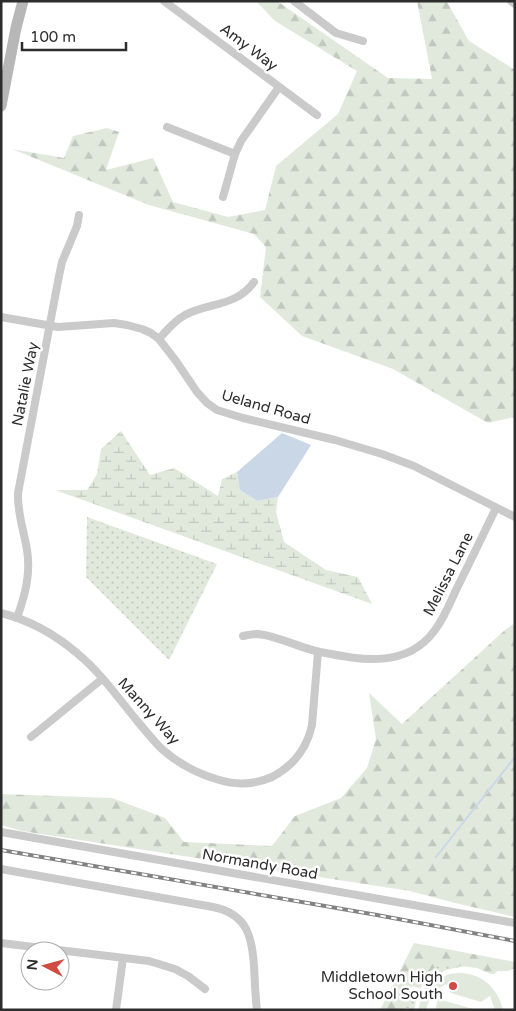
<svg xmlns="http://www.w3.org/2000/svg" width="516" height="1011" viewBox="0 0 516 1011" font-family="'Varela Round',sans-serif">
	<defs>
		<pattern id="grass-dots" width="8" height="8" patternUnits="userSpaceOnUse" patternTransform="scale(1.25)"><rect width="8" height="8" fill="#e1e9dc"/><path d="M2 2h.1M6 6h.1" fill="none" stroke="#c1c8bd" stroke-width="1.8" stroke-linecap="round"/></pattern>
		<pattern id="forest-firs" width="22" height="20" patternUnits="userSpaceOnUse" patternTransform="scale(1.25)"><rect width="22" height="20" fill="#e1e9dc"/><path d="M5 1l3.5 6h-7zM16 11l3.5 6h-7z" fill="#c1c8bd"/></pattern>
		<pattern id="wetland-marsh" width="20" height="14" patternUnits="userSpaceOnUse" patternTransform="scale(1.25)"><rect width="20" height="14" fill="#e1e9dc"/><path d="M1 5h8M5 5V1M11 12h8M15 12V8" fill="none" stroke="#c1c8bd"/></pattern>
	</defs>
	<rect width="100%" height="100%" fill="#fff"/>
	<!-- grass -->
	<g fill="url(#grass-dots)">
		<path d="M87,517L217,564L169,660L86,577Z"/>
		<path d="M443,962L464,966L446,970L436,975L427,973L425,974L421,988L412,986L409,995L417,998L414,1010L406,1008V1010H402L409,983Z"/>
	</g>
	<!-- forest -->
	<g fill="url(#forest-firs)">
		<path d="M256,1H277L388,78L432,79L417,1H447V2L469,41L515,70V417L488,423L393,369L302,336L260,297L266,247L254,234L149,205L12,149L64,158L73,136L107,128L119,132L106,170L153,158L173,202L228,217L265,210L276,166L338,114L357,71L275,21Z"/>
		<path d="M515,623V917L451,902L410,891L22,831L1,825V794L112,798L165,818L184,842L272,846L295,816L341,798L367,768L376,739L369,693L402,724L505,630Z"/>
		<path d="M414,943L515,962V968L508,971H498L494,974H491L477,968L443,964L439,965L412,983L404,1010H380Z"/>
	</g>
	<!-- wetland -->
	<path fill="url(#wetland-marsh)" d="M121,431L150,475L174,468L218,496L222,479L237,472L240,490L257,501L278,497L276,512L284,542L326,570L358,577L372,604L55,490H87L97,474L101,449Z"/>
	<!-- pitch -->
	<g fill="#e1e9dc">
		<path d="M459,973C482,973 498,988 503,1010H495L490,996L481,1002L451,993L446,984C435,990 429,998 426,1010H418L428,976L438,979L449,974Z"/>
		<path d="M438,999L477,1010H435Z"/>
	</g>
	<!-- water -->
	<path fill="#cad7e7" d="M282,433L311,445L278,497L257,501L240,490L237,472Z"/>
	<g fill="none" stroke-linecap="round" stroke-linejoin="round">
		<!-- stream -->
		<path stroke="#cad7e7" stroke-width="2" d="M436,857L515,757"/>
		<!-- minor -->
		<g stroke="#cacaca" stroke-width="8">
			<path d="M164,1L317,115"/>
			<path d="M294,1L336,33L363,41"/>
			<path d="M511,1L515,4"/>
			<path d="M167,127L235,154"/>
			<path d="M223,197L235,154L241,141L279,87"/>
			<path d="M1,317L58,327L114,323L127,325L142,329L151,333L159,339L176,361L197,392L207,403L217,410L243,418L335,440L382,454L414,466L515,517"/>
			<path d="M159,339C167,330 174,321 185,315C209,302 236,307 254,282"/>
			<path d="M1,613C29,620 56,635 78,654C101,673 119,699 138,722C146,731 154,742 163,750C179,764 196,773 216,779C234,785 254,785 272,777C293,766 307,748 312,725L318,652"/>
			<path d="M17,618C25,595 31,574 27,550C24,531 17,512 18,493L59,276L62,262L77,226L79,215"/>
			<path d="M243,636C248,635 253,634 258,634C278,636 300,648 320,652C361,660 407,669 435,630C444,618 450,603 456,590C470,562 483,535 496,508"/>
			<path d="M31,737L102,679"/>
			<path d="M1,832L515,923"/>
			<path d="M1,869L213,907C247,914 252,936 254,966C255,981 255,995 257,1010"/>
			<path d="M1,943L149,961L175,969L188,976L205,989"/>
			<path d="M116,1010L123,958"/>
		</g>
		<!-- secondary -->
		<path stroke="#b7b7b7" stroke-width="11" d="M1,106L16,28L23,1"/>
		<!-- rail casing -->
		<g stroke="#828282" stroke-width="4">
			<path id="rail" d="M1,850L377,915L515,941"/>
		</g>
		<!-- rail -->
		<use href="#rail" stroke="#fff" stroke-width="2" stroke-dasharray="5.5" stroke-linecap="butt"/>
	</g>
	<!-- markers -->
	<circle fill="#d04c43" stroke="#fff" stroke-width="2" cx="453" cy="986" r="5"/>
	<g text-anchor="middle" stroke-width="5" stroke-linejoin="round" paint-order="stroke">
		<!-- street labels -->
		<g font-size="15" fill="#2d2d2d" stroke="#fff">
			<text transform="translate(249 47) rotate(37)" y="5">Amy Way</text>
			<text transform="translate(25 384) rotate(-79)" y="5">Natalie Way</text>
			<text transform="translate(266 407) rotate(16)" y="5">Ueland Road</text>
			<text transform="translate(448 574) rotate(-63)" y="5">Melissa Lane</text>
			<text transform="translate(149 711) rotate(48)" y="5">Manny Way</text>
			<text transform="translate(260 864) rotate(10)" y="5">Normandy Road</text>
		</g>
		<!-- poi labels -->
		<g font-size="15" fill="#2d2d2d" stroke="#fff" text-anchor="end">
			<text x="443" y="982">Middletown High<tspan x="443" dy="17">School South</tspan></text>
		</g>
	</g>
	<!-- border -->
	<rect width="516" height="1011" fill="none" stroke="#2d2d2d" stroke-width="5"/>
	<!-- north arrow -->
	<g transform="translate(45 966) rotate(276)"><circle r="24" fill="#ffffff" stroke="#ababab"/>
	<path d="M0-4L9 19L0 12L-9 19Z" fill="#d04c43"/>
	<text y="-8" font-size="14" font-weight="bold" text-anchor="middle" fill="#2d2d2d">N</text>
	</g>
	<!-- scale -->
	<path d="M22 42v8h104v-8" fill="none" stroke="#2d2d2d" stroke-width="2.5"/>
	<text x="30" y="42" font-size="15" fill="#2d2d2d" stroke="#ffffff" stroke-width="4" paint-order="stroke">100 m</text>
</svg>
